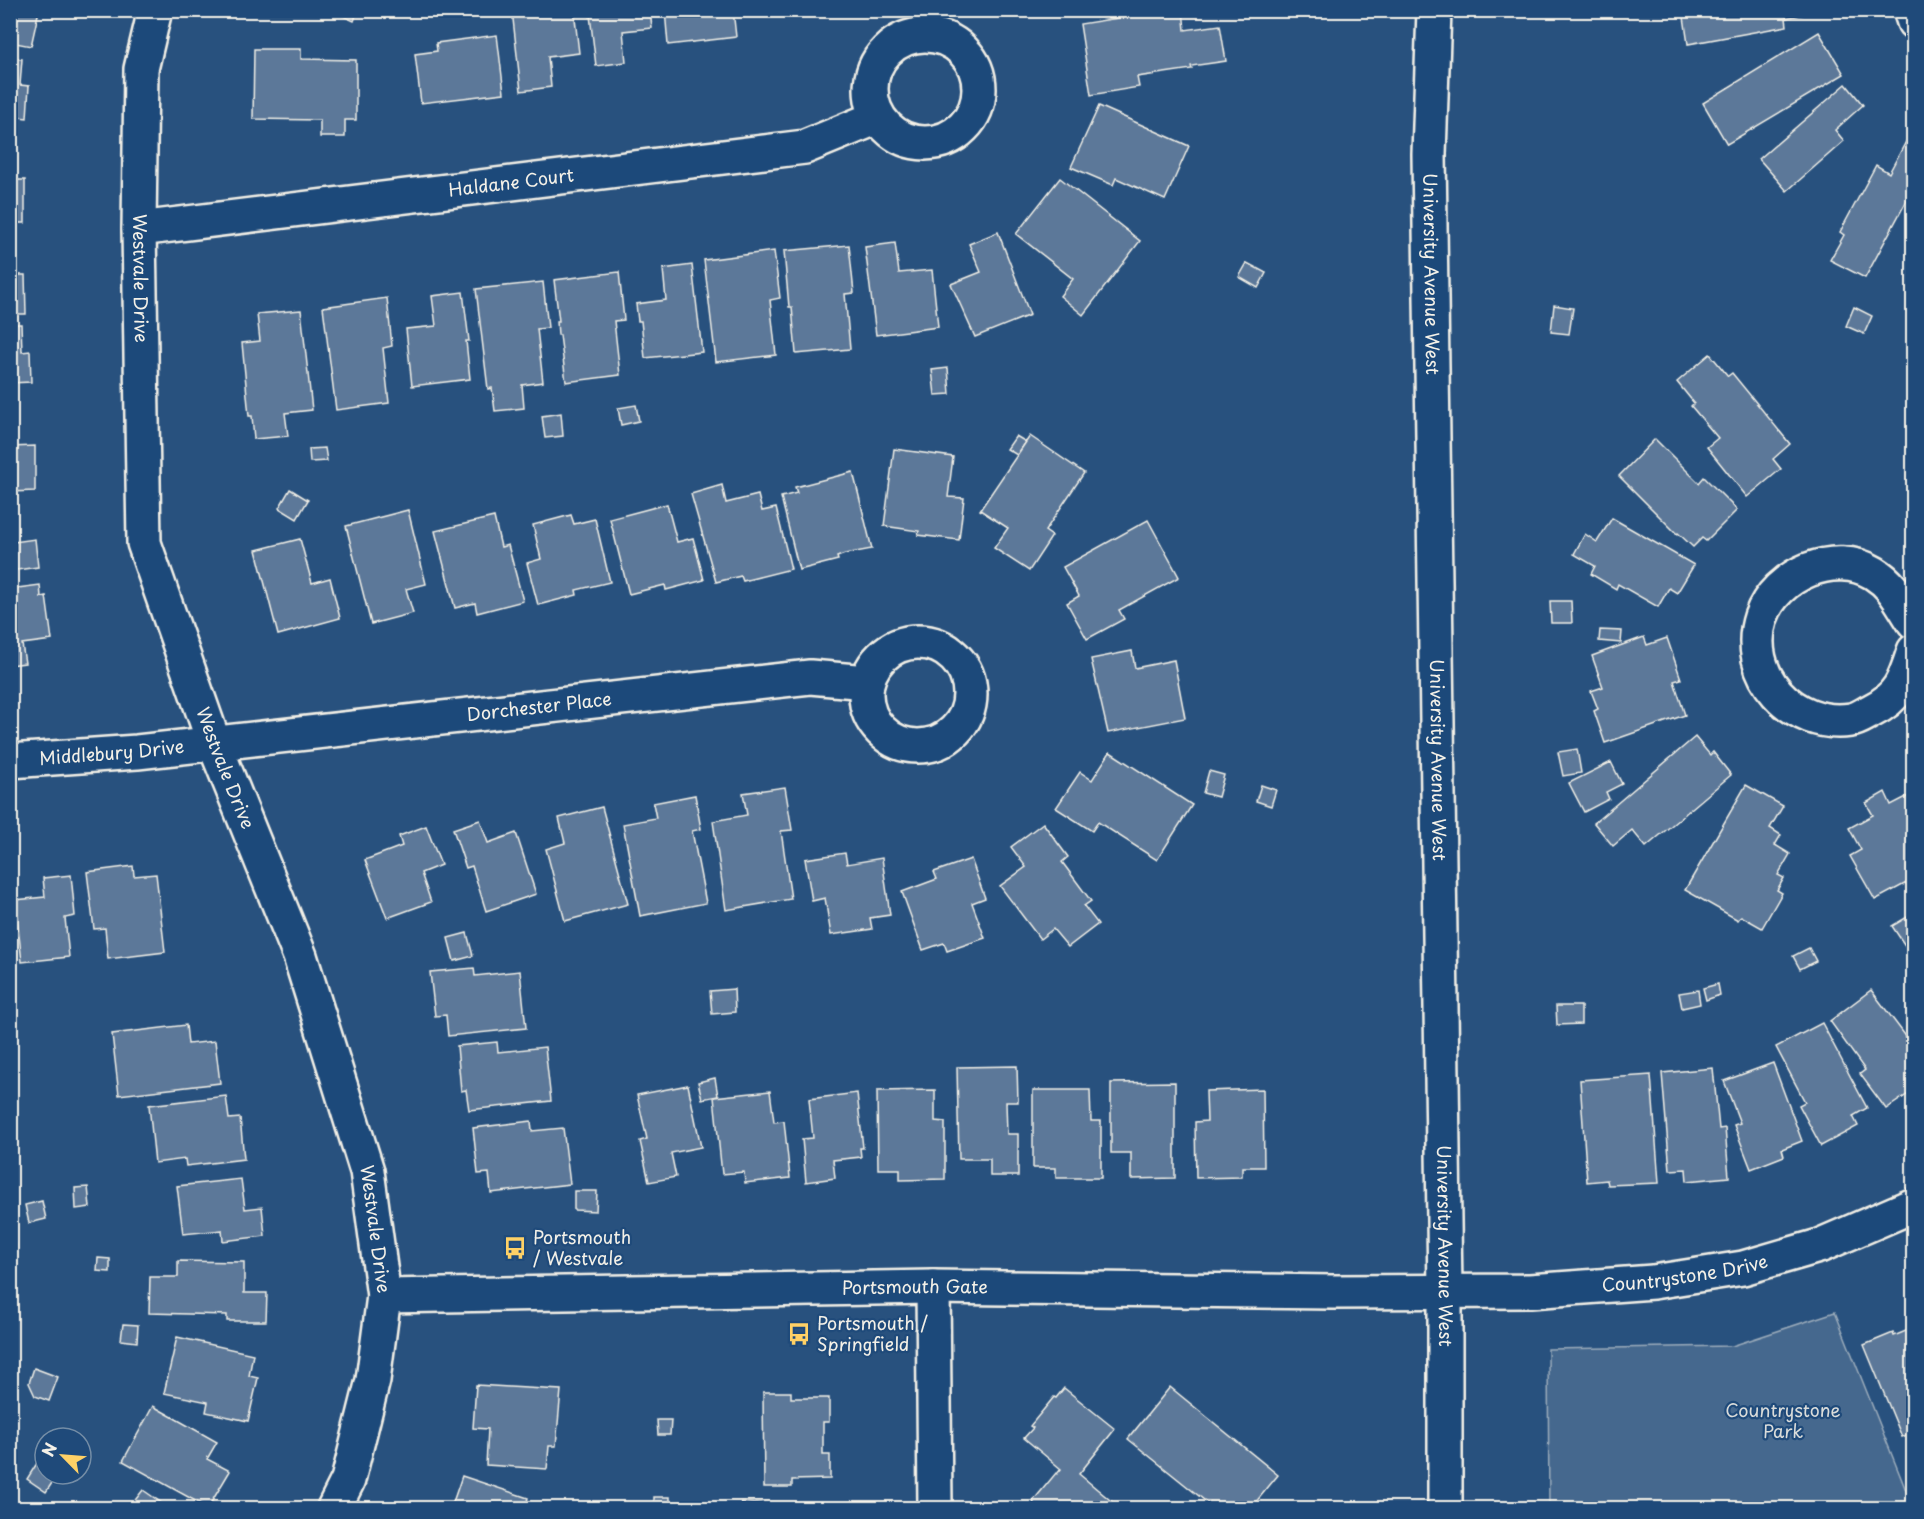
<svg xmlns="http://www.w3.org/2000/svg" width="1924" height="1519" viewBox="0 0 1924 1519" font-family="'Playpen Sans',sans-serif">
	<rect width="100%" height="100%" fill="#28517e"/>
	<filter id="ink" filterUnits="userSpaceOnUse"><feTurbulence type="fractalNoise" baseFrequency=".0167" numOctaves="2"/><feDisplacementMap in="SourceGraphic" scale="12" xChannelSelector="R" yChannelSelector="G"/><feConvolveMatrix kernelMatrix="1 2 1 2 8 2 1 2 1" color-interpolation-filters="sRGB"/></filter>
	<g filter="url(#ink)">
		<!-- green -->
		<path fill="#45688e" stroke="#9cacbb" stroke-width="1.5" d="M1835,1312L1913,1508H1549L1548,1349L1732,1346Z"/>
		<!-- building -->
		<g fill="#5b7899" stroke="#f4f1e8" stroke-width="1.5">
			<path d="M10,10H39L31,46L10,42Z"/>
			<path d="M330,10H358L354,21Z"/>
			<path d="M512,10H574L579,53L548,57L551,87L521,91Z"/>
			<path d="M592,10H650L652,28L623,31L626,62L596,66L590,15H592Z"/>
			<path d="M665,10H733L736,37L668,45Z"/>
			<path d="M1169,10H1183L1185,30L1220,25L1226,61L1191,66L1192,69L1137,77L1139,87L1091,95L1080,24Z"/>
			<path d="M1683,10H1814L1815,12L1786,18L1787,26L1688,44Z"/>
			<path d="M1819,32L1844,74L1727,144L1703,103Z"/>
			<path d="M497,35L504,93L421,103L415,54L437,51L436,43Z"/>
			<path d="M254,49H301V59L356,60V120H345V137H320V120L253,119Z"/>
			<path d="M10,58L22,59L20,85L29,86L27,118L10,116Z"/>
			<path d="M1846,84L1863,105L1835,130L1844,141L1787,191L1759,159Z"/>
			<path d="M1099,106L1189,146L1165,200L1116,178L1113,185L1071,167Z"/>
			<path d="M1908,138L1914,141V187L1865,278L1830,260L1844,235L1840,232L1876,165L1889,173Z"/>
			<path d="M1060,178L1140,241L1083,315L1060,296L1073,279L1016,234Z"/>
			<rect x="10" y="180" width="15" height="43"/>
			<path d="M998,232L1030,315L975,337L951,284L981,272L969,244Z"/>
			<path d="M895,243L899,273L932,270L938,327L876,335L865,247Z"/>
			<path d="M849,245L854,293L845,294L850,349L796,354L792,307H789L784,251Z"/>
			<path d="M774,251L780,298L770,300L776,355L716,362L704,260Z"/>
			<path d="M1247,263L1266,273L1258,288L1239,277Z"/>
			<path d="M692,265L702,352L645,358L641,321H638L636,304L666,300L663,269Z"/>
			<path d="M619,272L624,320L614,321L620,375L566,382L560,335H558L557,321H559L554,280Z"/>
			<path d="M10,275H25L26,314H10Z"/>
			<path d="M543,282L548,328L537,329L543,382L522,385L524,408L495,411L492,388L488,389L476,289Z"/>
			<path d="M463,292L469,341H466L470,379L412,386L406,329L436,326L432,296Z"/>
			<path d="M387,298L392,346L383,348L389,403L336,410L323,307Z"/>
			<path d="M1554,305L1573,308L1569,334L1551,332Z"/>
			<path d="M1854,307L1872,316L1864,334L1846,326Z"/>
			<path d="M301,310L312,410L285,413L288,436L254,439L252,416H249L242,343L260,341L257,314Z"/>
			<path d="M10,324H21L22,352L30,351L31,382L10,383Z"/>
			<path d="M1710,354L1728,376L1732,373L1790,444L1773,459L1781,469L1747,497L1707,447L1718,438L1691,406L1694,403L1677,382Z"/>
			<path d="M948,368L950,394L935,395L932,370Z"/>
			<path d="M636,405L639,421L621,425L618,408Z"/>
			<path d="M561,413L563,436L545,438L542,416Z"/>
			<path d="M1016,436L1026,442L1017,455L1007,449Z"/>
			<path d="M1030,436L1084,473L1045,531L1052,536L1029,571L994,548L1008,528L980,510Z"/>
			<path d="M1655,439L1699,483L1704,477L1737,510L1706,541L1702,538L1693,547L1678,533L1677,534L1619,476Z"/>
			<path d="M35,446V491L10,492V447Z"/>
			<path d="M325,448L327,461L310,462L309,449Z"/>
			<path d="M894,449L953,457L948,497L964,498L959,540L918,535L919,531L884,526Z"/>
			<path d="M853,472L872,549L845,554L837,557L838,560L799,570L781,497L797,493L795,487Z"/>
			<path d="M722,485L726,503L758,495L762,511L776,508L791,569L743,581L741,576L716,582L691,494Z"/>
			<path d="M290,489L308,500L297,519L279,508Z"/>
			<path d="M667,504L677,542L693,538L704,580L666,590L665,585L629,594L610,519Z"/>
			<path d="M408,510L426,584L406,589L413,613L371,624L346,526Z"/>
			<path d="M10,515L14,542L35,539L38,567L10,571Z"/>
			<path d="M571,515L574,524L595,519L610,582L576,590L577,595L538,605L527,563L541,559L533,525Z"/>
			<path d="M494,517L501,547L508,545L523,601L477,613L475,603L455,608L435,531Z"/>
			<path d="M1612,518L1694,565L1677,593L1669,588L1658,607L1618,584L1616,589L1591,574L1595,566L1574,554L1585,534L1597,542Z"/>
			<path d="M1148,520L1179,577L1119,610L1124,619L1087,639L1067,603L1079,596L1063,567Z"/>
			<path d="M300,539L312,583L330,578L340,618L278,635L256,550Z"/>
			<path d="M40,585L41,597L46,596L52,640L22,644L25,663L10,665V589Z"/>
			<path d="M1550,601H1571L1572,623H1551Z"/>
			<path d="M1600,630L1622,631L1621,643L1599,641Z"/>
			<path d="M1644,637L1647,645L1667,638L1681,679L1674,681L1685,715L1605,743L1594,711L1598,709L1591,691L1603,687L1592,656Z"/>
			<path d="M1132,651L1135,668L1174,660L1185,718L1108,733L1091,659Z"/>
			<path d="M1695,737L1710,755L1713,752L1731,775L1646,847L1632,830L1613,846L1594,823Z"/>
			<path d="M1577,749L1581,773L1563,776L1558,752Z"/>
			<path d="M1110,752L1192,805L1157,860L1098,822L1092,831L1056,808L1080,772L1092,780Z"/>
			<path d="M1611,762L1622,784L1606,792L1609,799L1584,812L1569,783Z"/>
			<path d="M1209,771L1224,775L1218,797L1203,793Z"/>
			<path d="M1261,785L1276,790L1271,806L1256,801Z"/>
			<path d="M1746,785L1783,806L1770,828L1781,835L1775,845L1790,854L1778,875L1784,878L1777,890L1782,893L1762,928L1741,916L1738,920L1685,890Z"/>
			<path d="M785,787L792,830L781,831L791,899L726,910L713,821L747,815L743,793Z"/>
			<path d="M1885,792L1891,805L1914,793V879L1875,900L1850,856L1861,850L1849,828L1873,815L1866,803Z"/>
			<path d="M695,795L701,829L692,831L706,903L640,916L623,824L656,818L653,803Z"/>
			<path d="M602,807L628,904L565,921L546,849L565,843L559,818Z"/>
			<path d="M480,820L488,843L516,833L536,894L486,911L472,866L466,868L453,829Z"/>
			<path d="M1043,823L1068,857L1062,862L1091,901L1084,906L1098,924L1068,947L1053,929L1040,939L1000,886L1026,867L1011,847Z"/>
			<path d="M426,826L441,865L421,873L431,902L387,918L365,860L402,846L399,836Z"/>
			<path d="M845,853L847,864L882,858L890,915L870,918L872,929L831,935L825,898L812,901L805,859Z"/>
			<path d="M971,859L985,898L972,903L985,938L947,951L944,943L923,950L902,892L937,879L934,872Z"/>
			<path d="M133,866L134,876L156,874L165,952L108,959L105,928L94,929L87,872Z"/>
			<path d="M71,875L75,916L65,918L69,957L22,962L15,900L45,897L43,878Z"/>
			<path d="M1914,913V959L1892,926Z"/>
			<path d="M467,933L473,956L454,961L448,938Z"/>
			<path d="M1809,948L1816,961L1800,969L1793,956Z"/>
			<path d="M474,968L475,976L520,971L526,1028L448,1036L446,1015L435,1016L430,972Z"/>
			<path d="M1718,984L1720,995L1706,1000L1703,988Z"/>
			<path d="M734,989L735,1012L712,1014L710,991Z"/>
			<path d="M1698,990L1700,1004L1682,1008L1679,993Z"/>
			<path d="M1871,990L1914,1047V1067L1909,1070L1914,1077V1090L1886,1109L1860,1074L1865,1070L1830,1021Z"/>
			<path d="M1556,1006H1581V1024L1557,1025Z"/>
			<path d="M1822,1023L1867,1108L1853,1116L1858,1126L1821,1146L1799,1105L1805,1102L1776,1047Z"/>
			<path d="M186,1025L188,1044L215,1041L220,1083L119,1095L112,1034Z"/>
			<path d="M497,1042L498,1052L545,1047L551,1101L469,1110L466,1090L461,1091L457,1046Z"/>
			<path d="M1773,1063L1802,1141L1782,1149L1784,1156L1751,1169L1734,1125L1740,1123L1724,1081Z"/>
			<path d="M1017,1066L1018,1102H1006L1007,1134H1018V1176H990V1159H959L957,1067Z"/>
			<path d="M1713,1068L1719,1129L1725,1128L1729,1177L1687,1181L1686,1169L1670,1170L1662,1073Z"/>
			<path d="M1651,1075L1659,1183L1608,1185L1607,1180L1587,1182L1580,1080Z"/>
			<path d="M715,1078L718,1096L702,1099L698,1082Z"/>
			<path d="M1175,1082V1178L1131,1179V1153H1111V1083Z"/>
			<path d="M688,1085L701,1147L671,1153L676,1177L649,1182L640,1141L647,1139L637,1095Z"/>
			<path d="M1263,1089L1264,1167H1242V1177L1196,1178L1195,1122L1207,1121L1206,1091Z"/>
			<path d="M935,1090V1121L945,1122V1179L900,1180V1169H878L877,1091Z"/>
			<path d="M1033,1090H1090L1091,1121H1101V1178H1056V1168H1033Z"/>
			<path d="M770,1091L774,1122L784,1121L790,1178L745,1183L744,1172L722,1174L714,1097Z"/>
			<path d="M857,1093L863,1148H860L861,1157L833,1160L835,1178L806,1182L802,1139L813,1138L809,1099Z"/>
			<path d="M226,1096L229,1119L240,1118L244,1159L186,1166L185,1159L155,1163L149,1105Z"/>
			<path d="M531,1121L532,1131L563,1128L570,1184L491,1193L489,1173L478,1174L473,1128Z"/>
			<path d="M241,1179L245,1209L262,1207L265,1236L223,1241L222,1230L183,1234L177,1186Z"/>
			<path d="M88,1187L90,1207L76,1209L75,1188Z"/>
			<path d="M574,1191H597L596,1211L574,1210Z"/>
			<path d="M42,1201L46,1219L29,1223L25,1205Z"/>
			<path d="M10,1244H16L15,1309H10Z"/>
			<path d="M98,1258L110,1259V1272L97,1271Z"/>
			<path d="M178,1261L244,1262V1293H267L266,1321H227V1315L149,1313L150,1277H178Z"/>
			<path d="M123,1324L138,1325L137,1342L121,1340Z"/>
			<path d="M1913,1328L1914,1432L1902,1437L1864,1345L1893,1333L1894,1336Z"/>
			<path d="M177,1337L253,1354L249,1376L258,1378L248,1421L206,1412L208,1402L164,1393Z"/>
			<path d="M34,1368L58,1377L49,1401L35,1396L29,1383Z"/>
			<path d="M476,1385L561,1390L556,1446H549L547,1469L486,1465L488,1429L473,1428Z"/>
			<path d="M1170,1387L1278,1475L1251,1508H1214L1128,1439Z"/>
			<path d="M1064,1388L1115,1429L1079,1474L1116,1505L1113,1508H1030L1034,1502L1033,1501L1056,1473L1057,1474L1061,1469L1024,1438L1033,1428L1030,1426L1054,1397L1056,1398Z"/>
			<path d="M763,1392H791V1398H829V1422H823V1455H830V1479L792,1480V1487H764Z"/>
			<path d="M153,1406L217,1442L207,1459L230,1471L208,1508L123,1461Z"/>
			<path d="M657,1420H671L670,1435H658Z"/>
			<path d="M39,1460L45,1464V1474H58L46,1492L27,1479Z"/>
			<path d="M462,1476L528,1498L525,1508H451Z"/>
			<path d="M143,1490L169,1508H129Z"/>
			<rect x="654" y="1497" width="16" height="11"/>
			<path d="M741,1502L797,1506L796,1508H741Z"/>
		</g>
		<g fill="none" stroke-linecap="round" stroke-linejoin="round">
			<!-- street casing -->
			<g stroke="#f4f1e8" stroke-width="38">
				<g id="street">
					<path d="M1910,10L1914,22"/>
					<circle cx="925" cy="89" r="54"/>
					<path id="s1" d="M139,229L805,147L878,117"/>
					<path d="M1914,622C1901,603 1895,586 1874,573C1835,549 1776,574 1761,617C1742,674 1793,729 1851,720C1858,719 1865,714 1871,711C1900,697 1905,679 1914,651"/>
					<circle cx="918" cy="694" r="52"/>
					<path id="s2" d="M10,761L137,752L810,677L867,682"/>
					<path d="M933,1287L935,1508"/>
					<path id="s3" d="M384,1296L933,1287L1333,1292L1530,1291L1653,1282L1743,1268L1819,1246L1914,1205"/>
				</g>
			</g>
			<!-- secondary casing -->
			<g stroke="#f4f1e8" stroke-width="38">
				<g id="secondary">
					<path id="s4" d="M155,10L141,69L139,229L144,543L214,743L300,956L367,1171L384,1296L373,1380L348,1480L334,1508"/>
					<path id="s5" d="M1434,10L1429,154L1445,1291V1508"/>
				</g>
			</g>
			<!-- street -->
			<use href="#street" stroke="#1f4a7a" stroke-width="33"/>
			<!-- secondary -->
			<use href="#secondary" stroke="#1f4a7a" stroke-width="33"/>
		</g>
	</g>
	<!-- icons -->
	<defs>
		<g id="bus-bare" transform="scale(1.8)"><path d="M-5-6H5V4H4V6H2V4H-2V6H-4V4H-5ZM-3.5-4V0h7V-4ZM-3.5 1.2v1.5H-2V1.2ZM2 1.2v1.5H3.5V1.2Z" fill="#ffd166" stroke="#1f4a7a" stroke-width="2.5" paint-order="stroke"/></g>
	</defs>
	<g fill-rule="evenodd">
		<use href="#bus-bare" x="515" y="1248"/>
		<use href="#bus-bare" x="799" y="1334"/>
	</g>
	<g text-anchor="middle" stroke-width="4.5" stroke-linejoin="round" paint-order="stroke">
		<!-- street labels -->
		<g font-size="18" fill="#f4f1e8" stroke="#1f4a7a">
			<text dy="6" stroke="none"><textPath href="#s1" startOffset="375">Haldane Court</textPath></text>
			<text dy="6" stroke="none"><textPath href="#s5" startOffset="264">University Avenue West</textPath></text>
			<text dy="6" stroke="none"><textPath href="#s4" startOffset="270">Westvale Drive</textPath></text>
			<text dy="6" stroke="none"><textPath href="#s2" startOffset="532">Dorchester Place</textPath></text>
			<text dy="6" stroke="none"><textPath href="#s2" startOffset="102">Middlebury Drive</textPath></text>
			<text dy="6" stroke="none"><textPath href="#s5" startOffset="750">University Avenue West</textPath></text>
			<text dy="6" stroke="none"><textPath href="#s4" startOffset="774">Westvale Drive</textPath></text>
			<text dy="6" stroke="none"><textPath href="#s4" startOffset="1260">Westvale Drive</textPath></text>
			<text dy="6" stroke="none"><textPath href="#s5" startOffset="1236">University Avenue West</textPath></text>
			<text dy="6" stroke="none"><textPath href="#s3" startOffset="1302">Countrystone Drive</textPath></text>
			<text dy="6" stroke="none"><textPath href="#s3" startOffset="531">Portsmouth Gate</textPath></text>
		</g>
		<!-- poi labels -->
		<g font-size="18" fill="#f4f1e8" stroke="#1f4a7a" text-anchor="start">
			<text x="533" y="1244">Portsmouth<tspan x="533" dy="21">/ Westvale</tspan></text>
			<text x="817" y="1330">Portsmouth /<tspan x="817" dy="21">Springfield</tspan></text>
		</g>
		<!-- park labels -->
		<g font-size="18" fill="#dadcda" stroke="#1f4a7a">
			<text x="1783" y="1417">Countrystone<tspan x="1783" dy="21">Park</tspan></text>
		</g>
	</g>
	<!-- margin -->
	<rect width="1924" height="1519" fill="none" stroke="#1f4a7a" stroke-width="36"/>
	<rect x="18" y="18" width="1888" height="1483" fill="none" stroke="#f4f1e8" stroke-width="2" filter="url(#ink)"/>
	<!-- north arrow -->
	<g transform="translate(63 1456) rotate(295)"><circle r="28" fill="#1f4a7a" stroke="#748da6" stroke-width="1.5"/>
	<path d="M0-4.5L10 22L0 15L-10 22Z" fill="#ffd166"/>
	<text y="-9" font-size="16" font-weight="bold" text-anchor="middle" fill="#f4f1e8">N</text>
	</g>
</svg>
